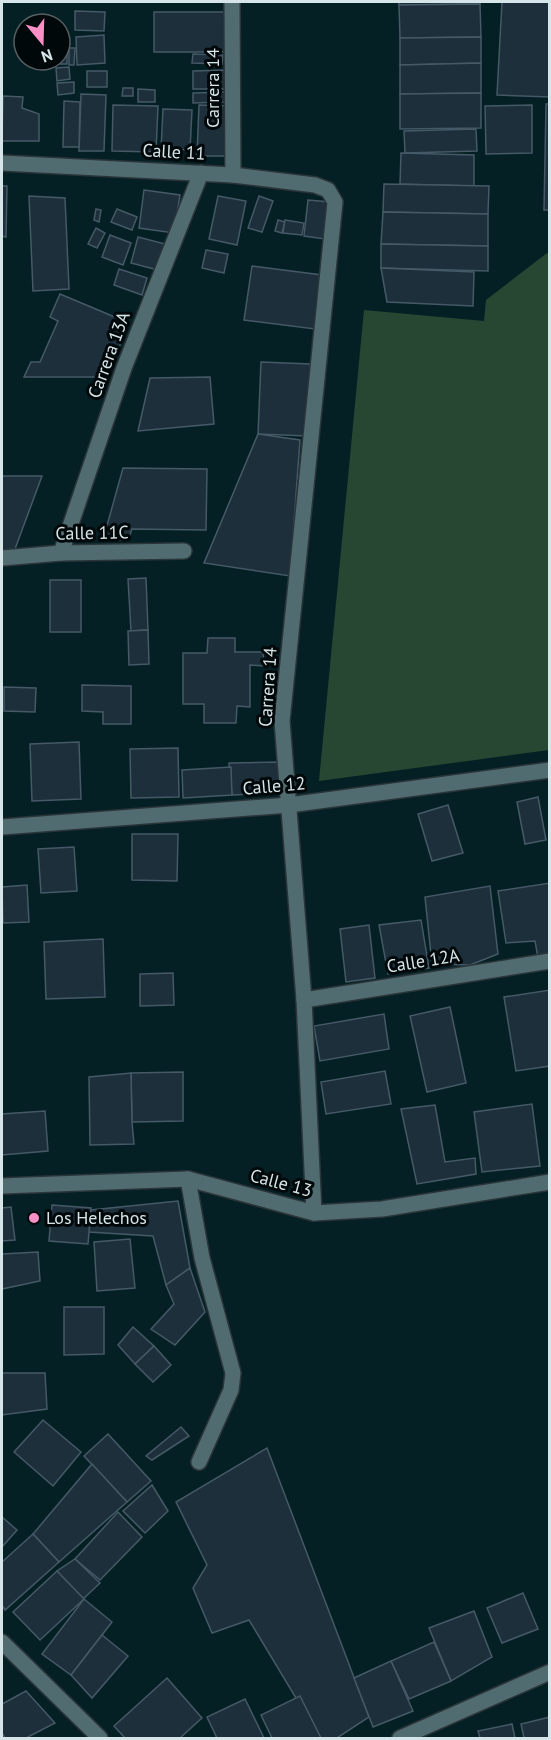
<svg xmlns="http://www.w3.org/2000/svg" width="551" height="1740" viewBox="0 0 551 1740" font-family="'PT Sans',sans-serif">
	<rect width="100%" height="100%" fill="#052024"/>
	<!-- green -->
	<path fill="#284732" d="M547,253L550,256L549,750L319,781L364,310L484,321L486,300Z"/>
	<!-- building -->
	<g fill="#1c2f3b" stroke="#455967" stroke-width="1.5">
		<path d="M399,2H480V4L399,5Z"/>
		<path d="M502,2H550V97L497,95Z"/>
		<path d="M480,4L481,37L400,38L399,5Z"/>
		<path d="M75,11L105,12L104,31L75,30Z"/>
		<rect x="154" y="12" width="71" height="40"/>
		<path d="M104,35L105,63L77,65L76,37Z"/>
		<path d="M481,37V63L400,65V38Z"/>
		<path d="M69,48H75L74,65H69Z"/>
		<path d="M60,49H67V64H54V60H60Z"/>
		<path d="M193,54L223,55L222,64L192,63Z"/>
		<path d="M481,63V93L400,94V65Z"/>
		<path d="M69,67L70,79L57,81L56,68Z"/>
		<path d="M226,70V89H193V71Z"/>
		<rect x="87" y="71" width="20" height="16"/>
		<path d="M74,82V93L58,95L57,83Z"/>
		<path d="M123,88H133V96H122Z"/>
		<path d="M138,89L155,90V102H138Z"/>
		<path d="M226,92V102L193,103V93Z"/>
		<path d="M481,93V128L400,129V94Z"/>
		<path d="M81,94L106,95L104,151H79Z"/>
		<path d="M3,96L23,97L22,108L39,114V141H2Z"/>
		<path d="M64,101L80,102L79,147H63Z"/>
		<path d="M546,104H550V210H544Z"/>
		<path d="M113,105L158,106L156,152L112,151Z"/>
		<path d="M199,105L232,106L230,156H197Z"/>
		<path d="M532,105V153L486,154L485,106Z"/>
		<path d="M163,109L192,110L190,150L161,149Z"/>
		<path d="M476,129L477,151L405,153L404,131Z"/>
		<path d="M401,153L474,155V186L400,184Z"/>
		<path d="M384,184L489,186L488,214L383,212Z"/>
		<path d="M2,186H7L6,237L2,236Z"/>
		<path d="M144,190L180,195L174,233L139,228Z"/>
		<path d="M29,196L65,198L69,289L33,291Z"/>
		<path d="M218,196L246,201L237,245L209,239Z"/>
		<path d="M259,196L273,201L262,232L248,228Z"/>
		<path d="M308,200L330,202L325,239L304,236Z"/>
		<path d="M96,209L101,210L99,222L94,220Z"/>
		<path d="M117,209L137,217L132,230L111,222Z"/>
		<path d="M383,212L488,214V246L381,244Z"/>
		<path d="M278,220L285,222L282,233L275,231Z"/>
		<path d="M285,220L304,223L302,235L283,233Z"/>
		<path d="M96,228L105,233L97,248L88,244Z"/>
		<path d="M110,235L131,243L123,265L102,257Z"/>
		<path d="M138,237L165,244L158,270L131,263Z"/>
		<path d="M381,244L488,246V271L381,268Z"/>
		<path d="M206,250L228,254L224,273L202,268Z"/>
		<path d="M252,266L322,275L315,329L244,320Z"/>
		<path d="M381,268L474,272L473,306L387,302Z"/>
		<path d="M119,269L147,278L142,295L114,285Z"/>
		<path d="M60,294L129,323L107,377H24L31,362H40L58,321L50,317Z"/>
		<path d="M261,362L310,364L307,436L258,434Z"/>
		<path d="M210,377L214,424L138,431L150,378Z"/>
		<path d="M258,434L300,440L290,576L204,563Z"/>
		<path d="M123,468L207,469L206,530L132,529L128,540H103Z"/>
		<path d="M2,476H42L15,549L2,550Z"/>
		<path d="M146,578L148,630L131,631L128,579Z"/>
		<rect x="50" y="580" width="31" height="52"/>
		<path d="M148,630L149,664L129,665L128,631Z"/>
		<path d="M208,638H235V652H263L264,666L250,665V707L237,706L236,723H204V704H183V653H207Z"/>
		<path d="M82,685L131,686V724H103V712L82,711Z"/>
		<path d="M4,687L36,688L35,712L4,711Z"/>
		<path d="M79,742L81,799L32,801L30,744Z"/>
		<path d="M178,748L179,797L131,798L130,749Z"/>
		<path d="M280,762V793L232,795L229,763Z"/>
		<path d="M231,767L232,795L183,798L182,770Z"/>
		<path d="M538,797L546,840L525,844L517,802Z"/>
		<path d="M448,805L463,853L432,861L418,814Z"/>
		<path d="M132,834H178L177,881L132,880Z"/>
		<path d="M74,847L77,891L41,893L38,849Z"/>
		<path d="M550,883V956L538,958L535,941L506,943L498,891Z"/>
		<path d="M27,885L29,922L3,923L2,887Z"/>
		<path d="M490,886L498,954L470,965L432,964L425,897Z"/>
		<path d="M421,920L429,968L388,974L379,925Z"/>
		<path d="M369,925L375,978L346,982L340,929Z"/>
		<path d="M103,939L105,997L46,999L44,942Z"/>
		<path d="M173,973L174,1005L140,1006V974Z"/>
		<path d="M550,990V1066L516,1071L504,997Z"/>
		<path d="M450,1007L466,1083L427,1092L410,1016Z"/>
		<path d="M384,1014L389,1049L320,1061L314,1026Z"/>
		<path d="M385,1071L391,1104L326,1114L321,1082Z"/>
		<path d="M183,1072V1121L132,1122L131,1073Z"/>
		<path d="M131,1073L132,1122L134,1144L90,1145L89,1077Z"/>
		<path d="M532,1104L540,1166L482,1172L474,1112Z"/>
		<path d="M435,1105L445,1162L475,1158L476,1174L417,1184L401,1109Z"/>
		<path d="M45,1111L48,1151L2,1155V1114Z"/>
		<path d="M178,1201L190,1268L166,1285L153,1236L89,1232L91,1210Z"/>
		<path d="M52,1205L91,1208L88,1244L49,1241Z"/>
		<path d="M11,1207L15,1240L2,1241V1208Z"/>
		<path d="M130,1239L135,1288L97,1291L94,1242Z"/>
		<path d="M38,1252L40,1281L2,1289V1254Z"/>
		<path d="M190,1268L205,1312L175,1345L151,1329L174,1304L166,1285Z"/>
		<path d="M64,1307H104V1354L64,1355Z"/>
		<path d="M133,1327L154,1346L135,1364L118,1345Z"/>
		<path d="M154,1346L171,1365L153,1382L135,1364Z"/>
		<path d="M2,1373H45L47,1409L2,1415Z"/>
		<path d="M43,1420L81,1452L53,1486L14,1452Z"/>
		<path d="M181,1427L189,1436L152,1460L146,1456Z"/>
		<path d="M108,1434L151,1481L127,1502L84,1456Z"/>
		<path d="M267,1448L369,1717L337,1738H320L249,1620L212,1633L193,1588L207,1565L176,1502Z"/>
		<path d="M92,1464L127,1502L59,1562L33,1534Z"/>
		<path d="M152,1485L168,1511L145,1533L123,1511Z"/>
		<path d="M118,1512L142,1537L100,1580L75,1559Z"/>
		<path d="M2,1517L17,1530L2,1547Z"/>
		<path d="M33,1534L59,1562L5,1610L2,1605V1562Z"/>
		<path d="M75,1559L100,1583L81,1601L57,1571Z"/>
		<path d="M57,1571L84,1599L40,1640L13,1612Z"/>
		<path d="M523,1593L538,1629L502,1643L487,1608Z"/>
		<path d="M84,1599L112,1622L71,1675L42,1654Z"/>
		<path d="M474,1611L492,1657L451,1681L429,1628Z"/>
		<path d="M102,1635L128,1656L92,1698L71,1675Z"/>
		<path d="M434,1642L451,1681L409,1699L391,1661Z"/>
		<path d="M391,1661L413,1711L373,1727L354,1678Z"/>
		<path d="M167,1678L202,1718L180,1738H125L114,1726Z"/>
		<path d="M26,1691L55,1723L26,1738H5L2,1733V1704Z"/>
		<path d="M300,1696L321,1738H272L261,1715Z"/>
		<path d="M245,1699L264,1738H217L207,1717Z"/>
		<path d="M550,1717V1738H524L521,1724Z"/>
		<path d="M512,1724L515,1738H480L478,1731Z"/>
	</g>
	<g fill="none" stroke-linecap="round" stroke-linejoin="round">
		<!-- lane casing -->
		<g stroke="#2b3539" stroke-width="18">
			<path id="lane" d="M188,1179L202,1258L233,1373L231,1390L199,1462"/>
		</g>
		<!-- street casing -->
		<g stroke="#2b3539" stroke-width="18">
			<g id="street">
				<path d="M232,2L233,175"/>
				<path d="M2,163L233,175L315,185L328,190L335,202L282,721L304,1000L314,1213"/>
				<path d="M61,553L124,368L201,173"/>
				<path d="M2,558L61,553L184,551"/>
				<path d="M2,827L289,805L550,770"/>
				<path d="M304,1000L550,961"/>
				<path d="M2,1186L188,1179L314,1213L382,1209L550,1182"/>
				<path d="M2,1642L100,1738"/>
				<path d="M400,1738L550,1672"/>
			</g>
		</g>
		<!-- lane -->
		<use href="#lane" stroke="#506c71" stroke-width="15"/>
		<!-- street -->
		<use href="#street" stroke="#506c71" stroke-width="15"/>
	</g>
	<!-- markers -->
	<circle fill="#fb8fc5" stroke="#01080a" stroke-width="2" cx="34" cy="1218" r="6"/>
	<g text-anchor="middle" stroke-width="6" stroke-linejoin="round" paint-order="stroke">
		<!-- street labels -->
		<g font-size="18" fill="#d6e5e8" stroke="#01080a">
			<text transform="translate(213 88) rotate(-90)" y="6">Carrera 14</text>
			<text transform="translate(174 152) rotate(3)" y="6">Calle 11</text>
			<text transform="translate(109 355) rotate(-70)" y="6">Carrera 13A</text>
			<text transform="translate(92 533) rotate(-1)" y="6">Calle 11C</text>
			<text transform="translate(268 687) rotate(-86)" y="6">Carrera 14</text>
			<text transform="translate(274 786) rotate(-5)" y="6">Calle 12</text>
			<text transform="translate(423 961) rotate(-9)" y="6">Calle 12A</text>
			<text transform="translate(281 1183) rotate(15)" y="6">Calle 13</text>
		</g>
		<!-- poi labels -->
		<g font-size="18" fill="#d6e5e8" stroke="#01080a" text-anchor="start">
			<text x="46" y="1224">Los Helechos</text>
		</g>
	</g>
	<!-- border -->
	<rect width="551" height="1740" fill="none" stroke="#d6e5e8" stroke-width="6"/>
	<!-- north arrow -->
	<g transform="translate(42 42) rotate(161)"><circle r="28" fill="#01080a" stroke="#566063" stroke-width="1.5"/>
	<path d="M0-4.5L10 22L0 15L-10 22Z" fill="#fb8fc5"/>
	<text y="-9" font-size="16" font-weight="bold" text-anchor="middle" fill="#d6e5e8">N</text>
	</g>
</svg>
